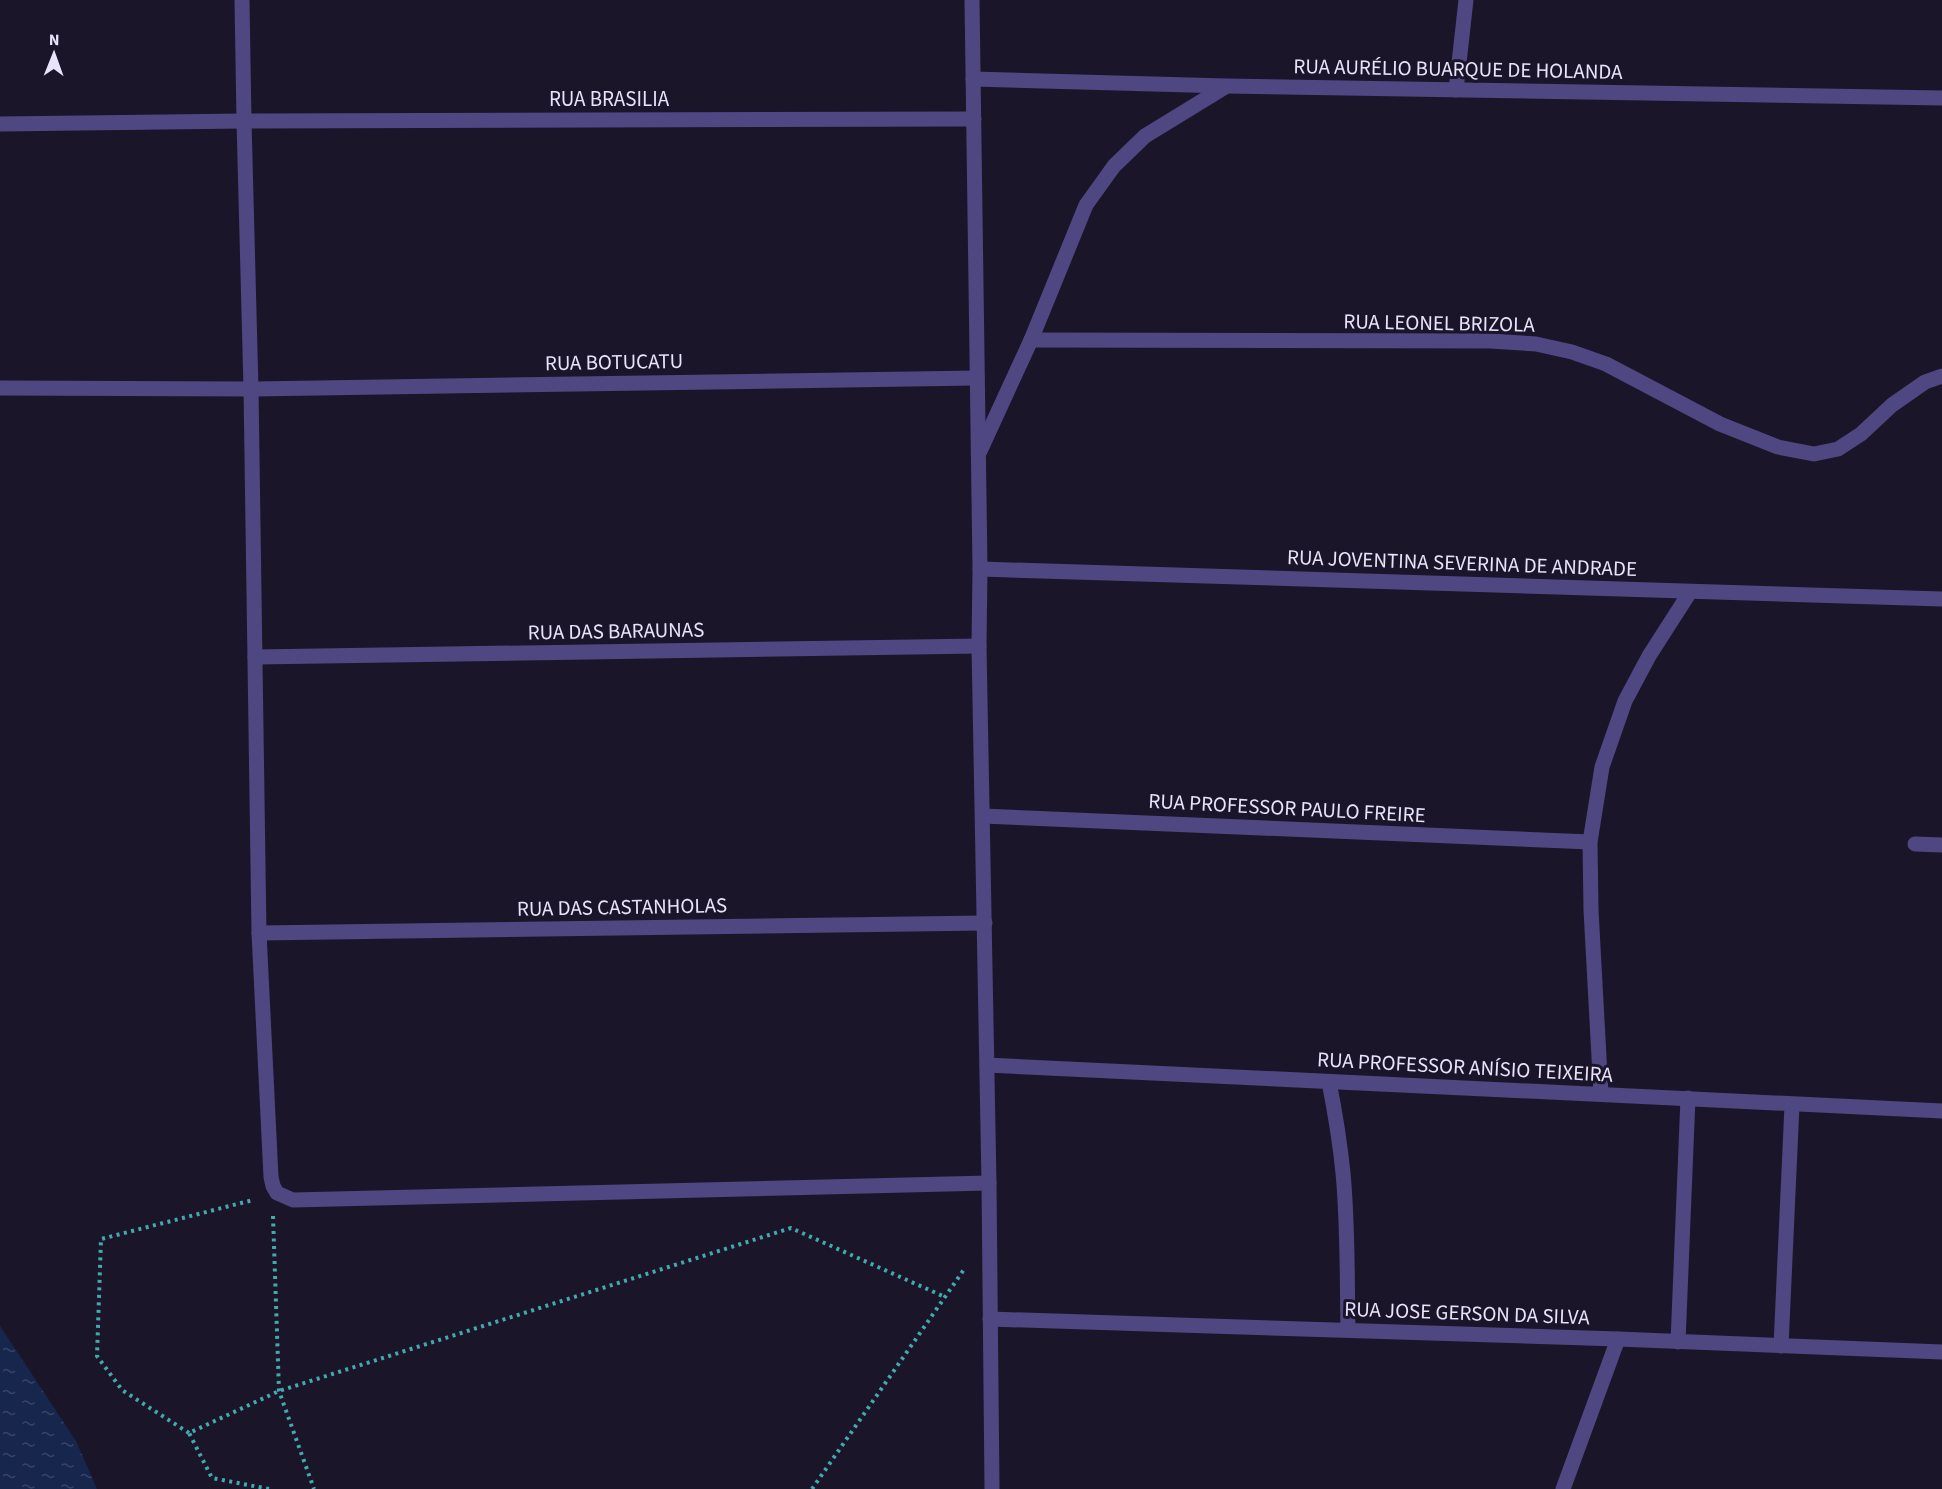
<svg xmlns="http://www.w3.org/2000/svg" width="1942" height="1489" viewBox="0 0 1942 1489" font-family="'Source Sans 3',sans-serif">
	<defs>
		<pattern id="water-ripples" width="26" height="14" patternUnits="userSpaceOnUse" patternTransform="scale(1.5)"><rect width="26" height="14" fill="#17264c"/><path d="M2 4q2-2 4 0t4 0M15 11q2-2 4 0t4 0" fill="none" stroke="#394567"/></pattern>
	</defs>
	<rect width="100%" height="100%" fill="#1b152a"/>
	<!-- water -->
	<path fill="url(#water-ripples)" d="M0,1326L76,1441L97,1489H0Z"/>
	<g fill="none" stroke-linecap="round" stroke-linejoin="round">
		<!-- path -->
		<g stroke="#43a9ae" stroke-width="4" stroke-dasharray="3 4.5" stroke-linecap="butt">
			<path d="M273,1216L279,1391L314,1489"/>
			<path d="M189,1433L122,1390L97,1356L101,1239L253,1200"/>
			<path d="M269,1489L212,1478L189,1433L279,1391L791,1228L945,1297"/>
			<path d="M812,1489L965,1268"/>
		</g>
		<!-- minor -->
		<g stroke="#4f4782" stroke-width="15">
			<path d="M242,0L244,121L251,389L259,933L271,1177L273,1186L277,1193L293,1200L989,1183"/>
			<path d="M972,0L980,569L979,646L989,1183L992,1489"/>
			<path d="M973,79L1226,86L1942,98"/>
			<path d="M1456,90L1466,0"/>
			<path d="M0,124L244,121L974,119"/>
			<path d="M1031,340L1490,341L1536,344L1572,352L1606,364L1720,424L1778,447L1814,454L1838,449L1861,434L1892,405L1925,382L1942,376"/>
			<path d="M0,388L251,389L977,378"/>
			<path d="M980,451L1031,340L1086,205L1114,166L1145,136L1225,87"/>
			<path d="M980,569L1942,599"/>
			<path d="M255,657L979,646"/>
			<path d="M983,816L1590,842"/>
			<path d="M1915,844L1942,845"/>
			<path d="M259,933L985,923"/>
			<path d="M987,1065L1942,1111"/>
			<path d="M1329,1082C1335,1112 1340,1143 1343,1173C1348,1225 1347,1278 1348,1330"/>
			<path d="M1601,1094L1591,910L1590,842L1602,767L1625,701L1649,656L1690,592"/>
			<path d="M990,1319L1618,1339L1942,1352"/>
			<path d="M1678,1342L1688,1098"/>
			<path d="M1781,1346L1792,1105"/>
			<path d="M1563,1489L1618,1339"/>
		</g>
	</g>
	<g text-anchor="middle" stroke-width="6" stroke-linejoin="round" paint-order="stroke">
		<!-- street labels -->
		<g font-size="21" fill="#e8e2fb" stroke="#1b152a">
			<text transform="translate(1458 69) rotate(1)" y="7">RUA AURÉLIO BUARQUE DE HOLANDA</text>
			<text x="609" y="106">RUA BRASILIA</text>
			<text transform="translate(1439 323) rotate(1)" y="7">RUA LEONEL BRIZOLA</text>
			<text transform="translate(614 362) rotate(-1)" y="7">RUA BOTUCATU</text>
			<text transform="translate(1462 563) rotate(2)" y="7">RUA JOVENTINA SEVERINA DE ANDRADE</text>
			<text transform="translate(616 631) rotate(-1)" y="7">RUA DAS BARAUNAS</text>
			<text transform="translate(1287 808) rotate(3)" y="7">RUA PROFESSOR PAULO FREIRE</text>
			<text transform="translate(622 907) rotate(-1)" y="7">RUA DAS CASTANHOLAS</text>
			<text transform="translate(1465 1067) rotate(3)" y="7">RUA PROFESSOR ANÍSIO TEIXEIRA</text>
			<text transform="translate(1467 1313) rotate(2)" y="7">RUA JOSE GERSON DA SILVA</text>
		</g>
	</g>
	<!-- north arrow -->
	<g transform="translate(54 54) rotate(1)" stroke="#1b152a" stroke-width="4.5" paint-order="stroke">
	<path d="M0-4.5L10 22L0 15L-10 22Z" fill="#e8e2fb"/>
	<text y="-9" font-size="16" font-weight="bold" text-anchor="middle" fill="#e8e2fb">N</text>
	</g>
</svg>
